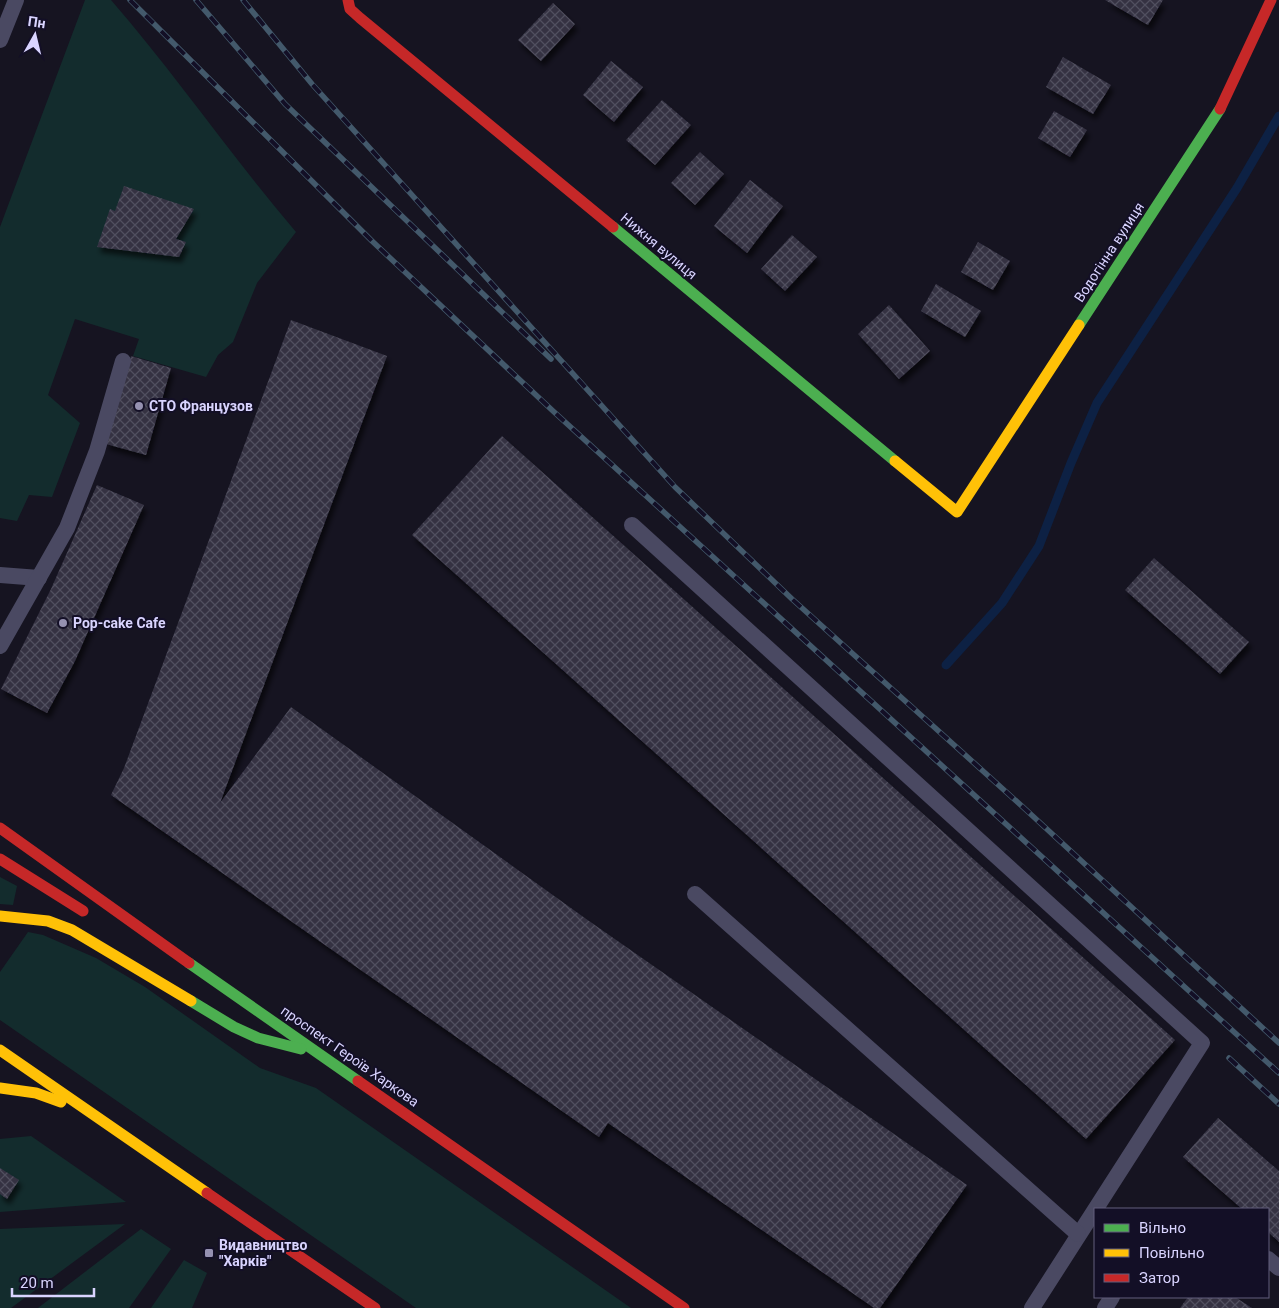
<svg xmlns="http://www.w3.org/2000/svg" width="1279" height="1308" viewBox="0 0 1279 1308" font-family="Roboto,sans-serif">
	<defs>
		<pattern id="building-cross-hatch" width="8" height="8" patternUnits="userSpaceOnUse" patternTransform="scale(1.25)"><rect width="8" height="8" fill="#343243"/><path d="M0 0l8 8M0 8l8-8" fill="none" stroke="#514f5f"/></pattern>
		<filter id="shadow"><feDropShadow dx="3" dy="5.5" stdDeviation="2.5" flood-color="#0009"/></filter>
	</defs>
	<rect width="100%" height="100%" fill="#161421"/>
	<!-- grass -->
	<g fill="#132c2d">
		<path d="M85,0H111C176,75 232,157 296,232L257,283L233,342L218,355L206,377L133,356L139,339L75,319L48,395L80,423L52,497L29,495L17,521L0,518V227Z"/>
		<path d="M0,877L17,886L13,905L0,904Z"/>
		<path d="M28,932L43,935L96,958L145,987L260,1068L316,1088L631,1308H416L0,1020V972Z"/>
		<path d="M31,1136L126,1202L0,1212V1139Z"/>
		<path d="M125,1224L11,1308H0V1229Z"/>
		<path d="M141,1229L171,1249L129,1308H38Z"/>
		<path d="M184,1260L207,1273L192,1308H151Z"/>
	</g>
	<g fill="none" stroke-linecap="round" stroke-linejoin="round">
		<!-- stream -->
		<path stroke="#0d2144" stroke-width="9" d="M946,665L1002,603L1039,546L1071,463L1097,403L1237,188L1279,116"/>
	</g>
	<!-- building -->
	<g fill="url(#building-cross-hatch)" filter="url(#shadow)">
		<path d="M1105,0H1163L1148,25Z"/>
		<path d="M553,3L575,24L541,61L518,40Z"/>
		<path d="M1063,57L1111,85L1093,114L1046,87Z"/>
		<path d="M611,61L643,87L614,122L583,95Z"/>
		<path d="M662,100L691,125L655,165L626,140Z"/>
		<path d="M1054,111L1087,130L1070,157L1038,138Z"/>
		<path d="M700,152L724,174L695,205L671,183Z"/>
		<path d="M750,180L783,206L747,253L714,226Z"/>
		<path d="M124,186L194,209L176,239L186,242L179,257L97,247L110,209L115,211Z"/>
		<path d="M792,235L817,257L785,291L761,269Z"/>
		<path d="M978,242L1010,261L993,290L961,272Z"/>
		<path d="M936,284L981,311L965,337L921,311Z"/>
		<path d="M889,305L930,351L899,379L858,334Z"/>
		<path d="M291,320L387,356L220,803L291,707L589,921L967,1185L880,1308H874L608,1123L599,1137L111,795L124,768Z"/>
		<path d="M131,356L171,368L146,455L106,444Z"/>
		<path d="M502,436L1175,1040L1086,1139L412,535Z"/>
		<path d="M97,485L144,505L75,661L47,713L1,689L51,589Z"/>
		<path d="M1154,558L1249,642L1220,674L1125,590Z"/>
		<path d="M1218,1118L1279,1171V1242L1268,1232V1209H1242L1183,1157Z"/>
		<path d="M0,1168L19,1180L7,1199L0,1194Z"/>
		<path d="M1188,1297H1235L1252,1308H1180Z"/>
	</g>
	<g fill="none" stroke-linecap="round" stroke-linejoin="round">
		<!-- lane -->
		<g stroke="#4a4962" stroke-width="16">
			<path d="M0,40L16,0"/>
			<path d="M632,525L1202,1043L1032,1308"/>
			<path d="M0,575L39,578"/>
			<path d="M0,646L67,528L97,451L123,361"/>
			<path d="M695,894L1078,1234"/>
			<path d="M1268,1259L1279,1268"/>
			<path d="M1105,1308L1112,1297"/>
		</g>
		<!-- fast -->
		<g stroke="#4caf50" stroke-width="11">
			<path d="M613,227L895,461"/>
			<path d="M1079,325L1220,109"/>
			<path d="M189,963L358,1081"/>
			<path d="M191,1001L234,1027L258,1038L301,1049"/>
		</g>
		<!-- slow -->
		<g stroke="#ffc107" stroke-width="11">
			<path d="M895,461L957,512L1079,325"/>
			<path d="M0,916L48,921L72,930L191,1001"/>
			<path d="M0,1050L207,1193"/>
			<path d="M0,1088L36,1093L61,1102"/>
		</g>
		<!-- jam -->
		<g stroke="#c62828" stroke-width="11">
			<path d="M348,0L350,9L360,18L613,227"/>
			<path d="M1220,109L1271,0"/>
			<path d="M0,828L189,963"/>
			<path d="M0,859L83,911"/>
			<path d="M358,1081L684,1308"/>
			<path d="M207,1193L375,1308"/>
		</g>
		<!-- rail casing -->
		<g stroke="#43596b" stroke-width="5.5">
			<g id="rail">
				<path d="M130,0L372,241L553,411L1279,1073"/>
				<path d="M196,0L285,104L551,359"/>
				<path d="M243,0L312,84L675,487L792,599L1024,808L1279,1043"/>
				<path d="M1229,1058L1279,1104"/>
			</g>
		</g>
		<!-- rail -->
		<use href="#rail" stroke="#130f26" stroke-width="4" stroke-dasharray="11" stroke-linecap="butt"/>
	</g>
	<!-- markers -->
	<g fill="#9591b1" stroke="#130f26" stroke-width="2">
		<circle cx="139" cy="406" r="5"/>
		<circle cx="63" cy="623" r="5"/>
		<rect x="204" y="1248" width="10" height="10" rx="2.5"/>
	</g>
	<g text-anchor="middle" stroke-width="4" stroke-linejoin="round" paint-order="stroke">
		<!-- street labels -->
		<g font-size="14" fill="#d9d4ff" stroke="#130f26">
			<text transform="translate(659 246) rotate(40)" y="5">Нижня вулиця</text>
			<text transform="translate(1109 252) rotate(-57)" y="5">Водогінна вулиця</text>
			<text transform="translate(350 1056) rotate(35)" y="5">проспект Героїв Харкова</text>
		</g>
		<!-- poi labels -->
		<g font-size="14" font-weight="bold" fill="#d9d4ff" stroke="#130f26" text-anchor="start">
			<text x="149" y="411">СТО Французов</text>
			<text x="73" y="628">Pop-cake Cafe</text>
			<text x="219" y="1250">Видавництво<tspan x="219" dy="16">"Харків"</tspan></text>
		</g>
	</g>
	<!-- legend -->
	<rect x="1094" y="1208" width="175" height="90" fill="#130f26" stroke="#625e7d"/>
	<rect x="1104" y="1224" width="25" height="8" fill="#4caf50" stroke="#625e7d"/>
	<text x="1139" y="1233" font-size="15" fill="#d9d4ff">Вільно</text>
	<rect x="1104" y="1249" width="25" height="8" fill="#ffc107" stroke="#625e7d"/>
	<text x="1139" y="1258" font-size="15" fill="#d9d4ff">Повільно</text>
	<rect x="1104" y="1274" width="25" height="8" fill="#c62828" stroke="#625e7d"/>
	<text x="1139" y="1283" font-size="15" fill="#d9d4ff">Затор</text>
	<!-- north arrow -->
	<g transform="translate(35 35) rotate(8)" stroke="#130f26" stroke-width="4" paint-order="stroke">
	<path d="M0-4L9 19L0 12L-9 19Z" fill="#d9d4ff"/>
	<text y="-8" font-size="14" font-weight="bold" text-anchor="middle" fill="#d9d4ff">Пн</text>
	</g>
	<!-- scale -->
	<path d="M12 1288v8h82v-8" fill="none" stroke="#d9d4ff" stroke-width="2.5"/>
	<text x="20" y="1288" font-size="15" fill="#d9d4ff" stroke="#130f26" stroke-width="4" paint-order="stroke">20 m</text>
</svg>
